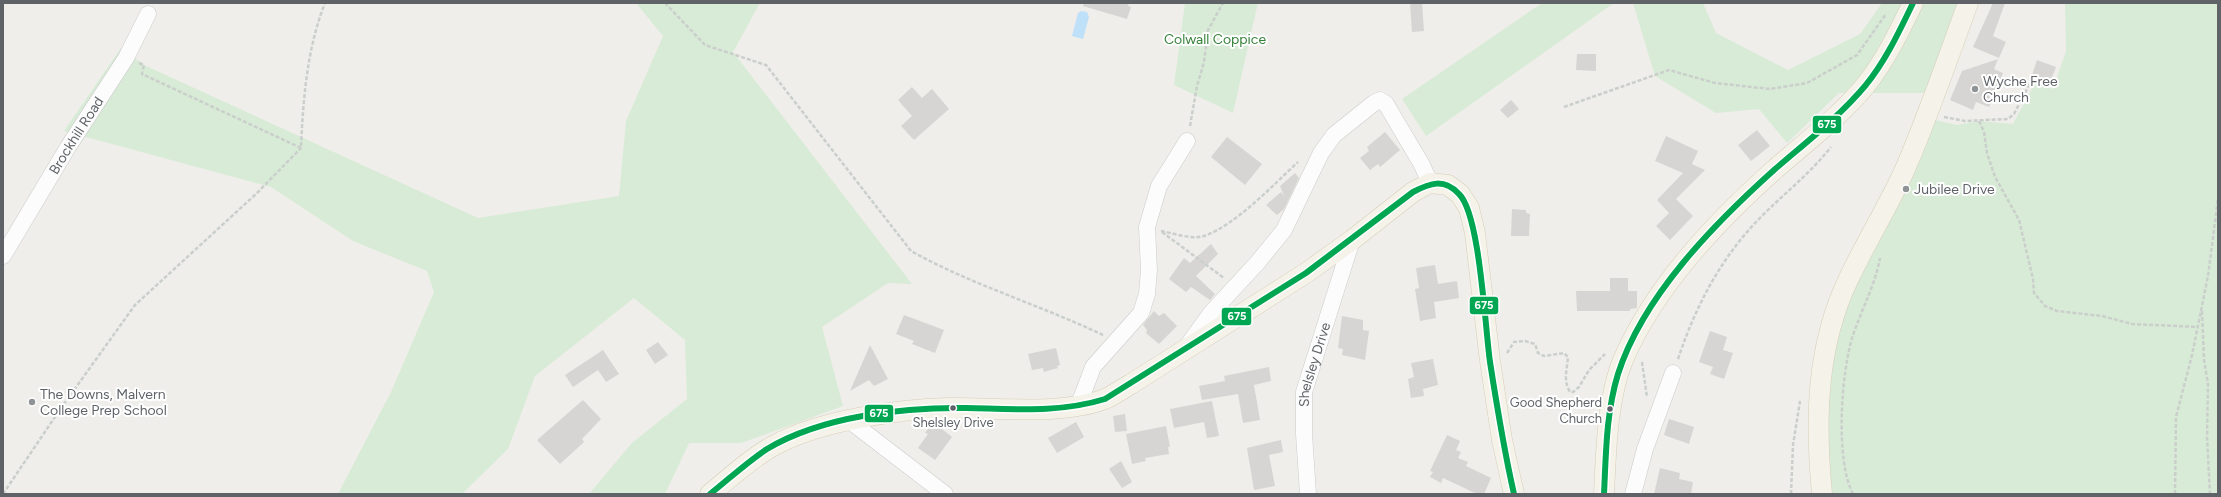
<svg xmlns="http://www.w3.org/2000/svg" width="2221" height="497" viewBox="0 0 2221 497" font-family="Figtree,sans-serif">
	<rect width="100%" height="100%" fill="#efeeea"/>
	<!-- green -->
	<g fill="#d8ebd6">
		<path d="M636,3H760L733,52L912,284L888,283L822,327L843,406L741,443H689L665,494H589L632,443L687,399L685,340L634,298L535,376L508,449L462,494H338L391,392L434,292L427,271L353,241L271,187L64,131L121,48L144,65L478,218L619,196L626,121L663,36Z"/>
		<path d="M1185,3H1258L1233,113L1174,85Z"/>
		<path d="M1542,3H1614L1426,136L1402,99Z"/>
		<path d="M1633,3H1703L1716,33L1788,70L1860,34L1882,3H1957L1955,18L1927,93H1839L1787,143L1759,109L1716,113L1655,76Z"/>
		<path d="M2065,3H2218V494H1822L1818,422L1838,332L1889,200L1926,118L1957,125L1979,121L2013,124L2035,83L2053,89L2066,51Z"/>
	</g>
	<!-- water -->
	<path fill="#bfe0f9" d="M1081,11L1087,12L1089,17L1083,39L1072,36L1078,13Z"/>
	<!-- building -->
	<g fill="#d6d5d3">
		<path d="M1084,3H1129L1128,6L1131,7L1127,19L1083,6Z"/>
		<path d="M1410,3H1422L1424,31L1412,32Z"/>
		<path d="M1993,3H2005L1993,36L2006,42L1999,58L1973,47Z"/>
		<path d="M1577,54H1596V71L1576,70Z"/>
		<path d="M1998,59L1994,69L2003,73L1989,107L1976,102L1973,110L1950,100L1962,71Z"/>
		<path d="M2037,60L2056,67L2050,82L2032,75Z"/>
		<path d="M912,87L922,98L932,89L949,109L914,140L901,126L912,116L898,100Z"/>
		<path d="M1511,100L1519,109L1508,118L1500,110Z"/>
		<path d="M1757,130L1770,146L1751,161L1738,145Z"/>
		<path d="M1385,132L1400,150L1380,167L1378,164L1370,170L1360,158L1369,151L1367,147Z"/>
		<path d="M1666,136L1698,151L1692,164L1705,170L1676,199L1693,216L1670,240L1656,226L1669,213L1657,200L1683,173L1655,161Z"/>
		<path d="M1227,137L1262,164L1245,185L1211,157Z"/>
		<path d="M1295,173L1299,178L1284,209L1277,215L1266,205L1281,192L1284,196L1280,186Z"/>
		<path d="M1512,209L1526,210V213L1530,214L1529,236H1511Z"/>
		<path d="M1211,244L1218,254L1196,276L1215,294L1210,300L1191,287L1186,292L1169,279L1184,258L1190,263Z"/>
		<path d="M1435,265L1438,284L1457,281L1459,298L1434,302L1436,318L1420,321L1415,289L1419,288L1416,268Z"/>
		<path d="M1610,278H1628V291H1637V308L1630,309V311H1577L1576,291H1610Z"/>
		<path d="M1154,311L1159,316L1164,313L1177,326L1159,344L1146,333L1147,330L1143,325Z"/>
		<path d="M904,315L944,330L935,353L912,344L914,341L896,334Z"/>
		<path d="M1342,316L1363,320V330L1369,331L1365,360L1342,355L1343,349L1338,348Z"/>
		<path d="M1710,331L1727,337L1723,350L1733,353L1724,379L1710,374L1713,367L1699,362Z"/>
		<path d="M658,342L668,355L655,364L646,350Z"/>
		<path d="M870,345L888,379L874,386L869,380L850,391Z"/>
		<path d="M1056,348L1060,365L1057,366L1058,368L1044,372L1043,368L1032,370L1028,354Z"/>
		<path d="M603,350L619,374L606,382L598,370L573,387L565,375Z"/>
		<path d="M1433,359L1438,385L1423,389L1424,396L1411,398L1408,379L1414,377L1411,363Z"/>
		<path d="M1269,367L1271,381L1254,385L1260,420L1243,423L1238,394L1202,400L1199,386L1225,381L1224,376Z"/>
		<path d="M583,400L601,419L582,439L584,442L560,464L537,440Z"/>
		<path d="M1212,401L1219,436L1207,438L1204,422L1174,428L1170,409Z"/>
		<path d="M1125,414L1127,431L1115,432L1113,416Z"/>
		<path d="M1669,419L1694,427L1689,444L1664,435Z"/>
		<path d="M933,422L952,437L935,460L918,448L928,434L925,433Z"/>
		<path d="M1076,422L1084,437L1057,453L1048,438Z"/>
		<path d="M1166,426L1170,447H1168L1169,454L1145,458L1146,461L1132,464L1126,434Z"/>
		<path d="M1447,435L1460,441L1456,450L1461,452L1458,458L1468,462L1466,466L1491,478L1484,494H1477L1443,478L1441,483L1430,477L1433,472L1430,471Z"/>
		<path d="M1281,440L1283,452L1269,455L1275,486L1254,490L1247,448Z"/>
		<path d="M1121,461L1132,482L1122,488L1109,469Z"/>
		<path d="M1660,468L1680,473L1679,479L1693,482L1691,494H1654Z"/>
	</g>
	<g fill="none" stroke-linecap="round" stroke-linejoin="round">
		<!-- minor casing -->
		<g stroke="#cbcccc" stroke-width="17">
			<g id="minor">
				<path id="s1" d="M3,256L68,147L126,58L148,14"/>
				<path d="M1188,345L1211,313L1258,262L1284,230L1321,153L1334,135L1374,103L1380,100L1386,104L1422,165L1430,183"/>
				<path d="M1079,404L1093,367L1141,313L1147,294L1149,270L1147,227L1159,186L1187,141"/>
				<path d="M850,421L945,494"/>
				<path id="s2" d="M1308,494L1304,434V392L1352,240"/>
				<path d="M1633,494L1645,449L1673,373"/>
			</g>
		</g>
		<!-- major casing -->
		<g stroke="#d7ceb8" stroke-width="21">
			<g id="major">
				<path d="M710,494C731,477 752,457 775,445C819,421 898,409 948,408C995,407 1061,416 1105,399C1114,395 1122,389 1131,384L1306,273L1352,240L1413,192L1430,183L1448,185L1460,194L1469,208L1475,233L1490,361L1502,440L1514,494"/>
				<path d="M1604,494C1606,453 1607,399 1623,360C1655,286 1715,223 1774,170C1804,144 1839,117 1865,86C1885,61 1899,32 1913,3"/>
				<path d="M1822,494C1815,420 1816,346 1849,278C1867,240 1889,205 1906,167C1929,113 1948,58 1968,3"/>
			</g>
		</g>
		<!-- path -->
		<g stroke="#cacfcc" stroke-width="2.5" stroke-dasharray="4 2" stroke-linecap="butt">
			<path d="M665,3L705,45L766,65L911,251C972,285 1040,305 1103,335"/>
			<path d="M139,63L144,65L142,74L301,148C303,100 307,48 325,3"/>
			<path d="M1564,107L1669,70L1715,83L1770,89L1807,83L1857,55L1886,14"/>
			<path d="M1944,117L1965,121L2008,119L2014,114L2031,81"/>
			<path d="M1979,121L1984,132L1987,153L1995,177L2019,220L2033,279L2034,293L2045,306L2057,311L2102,316L2132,324L2198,327"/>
			<path d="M1190,126L1197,86L1204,62L1208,30L1223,3"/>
			<path d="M1161,231C1173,233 1192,240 1204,236C1236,225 1273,185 1298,162"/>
			<path d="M1162,232L1224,278"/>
			<path d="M2202,311L2204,360L2208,384L2207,437L2210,494"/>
			<path d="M1507,353L1514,342L1525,341L1535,344L1538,353L1544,356L1564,353L1568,357C1567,369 1563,381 1570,392H1573L1579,387L1589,370L1605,354"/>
			<path d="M1678,359C1695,308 1720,259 1758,220C1783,194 1808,176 1831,147"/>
			<path d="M1642,362L1647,397"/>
			<path d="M3,494L59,411L135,305L256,194L301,148"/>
			<path d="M1791,494L1793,445L1800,401"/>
			<path d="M1853,494C1835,460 1841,372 1853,335C1862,309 1875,285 1880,258"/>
			<path d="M2175,494L2176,417L2192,355L2208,276L2218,199"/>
		</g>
		<!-- minor -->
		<use href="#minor" stroke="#fdfcfc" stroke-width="16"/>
		<!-- major -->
		<use href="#major" stroke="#f4f2e9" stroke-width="20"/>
		<!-- bus-1 casing -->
		<g stroke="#fff" stroke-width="9">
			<g id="bus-1">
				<path d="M710,494C729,479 747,462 767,449C822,416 904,407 967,408C1014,409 1060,413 1105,399L1306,273L1413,192C1430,183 1444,178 1459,194C1480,214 1485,328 1490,362C1497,407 1504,450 1514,494"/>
				<path d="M1604,494C1606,454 1606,413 1618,374C1643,296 1714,224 1774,170C1805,143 1838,118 1865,86C1885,62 1899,32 1913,3"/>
			</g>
		</g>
		<!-- bus-1 -->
		<use href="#bus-1" stroke="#00a651" stroke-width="6"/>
	</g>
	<!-- markers -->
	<g fill="#919496" stroke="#fff" stroke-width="1.5">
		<circle cx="1975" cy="89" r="4"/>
		<circle cx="1906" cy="189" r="4"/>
		<circle cx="32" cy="402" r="4"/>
	</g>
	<g fill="#5f6368" stroke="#fff" stroke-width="1.5">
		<circle cx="953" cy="408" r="3.5"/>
		<circle cx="1610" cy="409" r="3.5"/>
	</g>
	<g text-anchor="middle" stroke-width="4" stroke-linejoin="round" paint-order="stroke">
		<!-- bus labels -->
		<g font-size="13" fill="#5f6368" stroke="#fff" text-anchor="end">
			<text x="1602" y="407">Good Shepherd<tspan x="1602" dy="16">Church</tspan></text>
			<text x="953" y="427" text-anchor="middle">Shelsley Drive</text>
		</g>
		<!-- park labels -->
		<g font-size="14" fill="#348238" stroke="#fff">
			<text x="1215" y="44">Colwall Coppice</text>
		</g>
		<!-- poi labels -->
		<g font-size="14" fill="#5f6368" stroke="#fff" text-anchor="start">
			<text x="1983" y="86">Wyche Free<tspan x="1983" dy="16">Church</tspan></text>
			<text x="1914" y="194">Jubilee Drive</text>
			<text x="40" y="399">The Downs, Malvern<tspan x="40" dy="16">College Prep School</tspan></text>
		</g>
		<!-- street labels -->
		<g font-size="14" fill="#5f6368" stroke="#fff">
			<text dy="5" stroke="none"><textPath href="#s1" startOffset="141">Brockhill Road</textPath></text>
			<text dy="5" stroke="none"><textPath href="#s2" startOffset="131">Shelsley Drive</textPath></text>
		</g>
	</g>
	<g stroke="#fff" stroke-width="1.5">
		<rect x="1812" y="115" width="30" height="19" rx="4" fill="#00a651"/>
		<rect x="1469" y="296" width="30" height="19" rx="4" fill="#00a651"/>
		<rect x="1221" y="307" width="31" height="19" rx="4" fill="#00a651"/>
		<rect x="864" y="404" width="30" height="19" rx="4" fill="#00a651"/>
	</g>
	<g font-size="11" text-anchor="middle" font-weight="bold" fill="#fff">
		<text x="1827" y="128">675</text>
		<text x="1484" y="309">675</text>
		<text x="1237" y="320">675</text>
		<text x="879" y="417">675</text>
	</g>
	<!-- border -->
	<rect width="2221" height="497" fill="none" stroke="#5f6368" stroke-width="8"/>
</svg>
